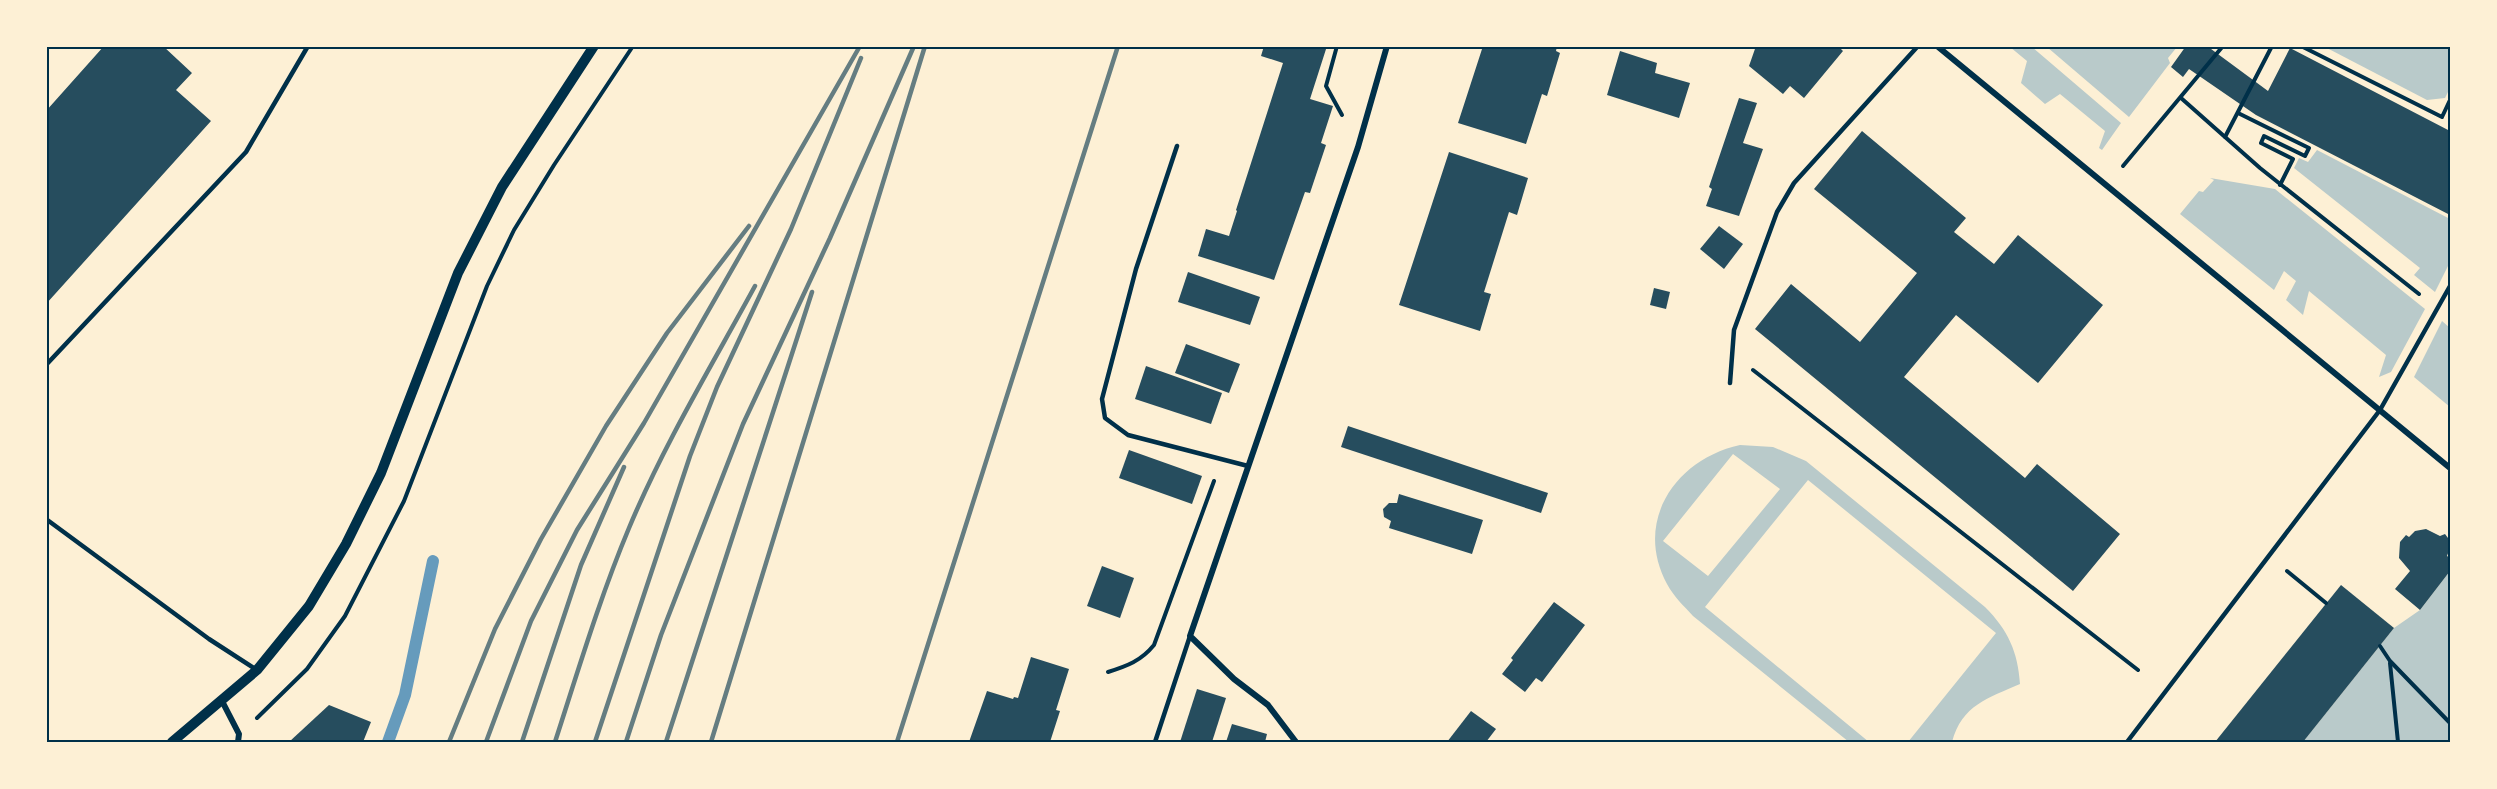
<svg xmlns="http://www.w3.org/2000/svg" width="2497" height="789" viewBox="0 0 2497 789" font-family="Inter,sans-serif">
	<rect width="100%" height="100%" fill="#fdf0d5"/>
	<!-- green -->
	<g fill="#b9caca" fill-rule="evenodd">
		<path d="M2010,47H2032L2121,123L2102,150L2099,148L2105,131L2060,94L2045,104L2021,83L2027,61Z"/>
		<path d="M2047,47H2177L2168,58L2170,63L2129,117Z"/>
		<path d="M2325,47H2450V88L2445,98L2427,100Z"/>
		<path d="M2317,150L2450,219V262L2435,292L2414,275L2420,268L2294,168L2299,158L2308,162Z"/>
		<path d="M2210,178L2275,189L2425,309L2391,372L2379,377L2386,355L2309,291L2303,315L2286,300L2296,281L2284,271L2274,290L2180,214L2199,191L2203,192L2214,180Z"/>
		<path d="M2442,321L2450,328V407L2414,377Z"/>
		<path d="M1740,445L1773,447L1806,461L1985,607C2008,630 2018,652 2020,684C1988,698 1962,705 1952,742H1908L1996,633L1808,480L1705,607L1869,742H1849L1693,616C1684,606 1674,597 1667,584C1633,521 1676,459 1740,445ZM1733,454L1780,489L1708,576L1663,541Z"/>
		<path d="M2450,571V742H2303L2394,628L2420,610Z"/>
	</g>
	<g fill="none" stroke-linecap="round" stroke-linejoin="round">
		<!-- stream -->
		<path stroke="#669bbc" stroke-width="12" d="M388,742L405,695L433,561"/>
	</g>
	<!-- building -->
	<g fill="#264d5e">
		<path d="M104,46H163L192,73L176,90L211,121L46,304V111Z"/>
		<path d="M1264,46H1327L1310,99L1333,106L1321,143L1326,145L1310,193L1305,192L1274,280L1198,256L1206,229L1229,236L1237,211L1236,210L1283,63L1261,56Z"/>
		<path d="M1483,46H1557L1556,51L1560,53L1547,96L1542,94L1526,144L1458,123Z"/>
		<path d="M1756,46H1838L1843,51L1804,98L1790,86L1783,94L1749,66Z"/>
		<path d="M2186,46H2207L2268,91L2290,48L2450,131V215L2256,115L2189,69L2183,77L2171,67Z"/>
		<path d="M1620,51L1657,63L1655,73L1690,83L1679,118L1607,95Z"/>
		<path d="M1739,98L1757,103L1743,143L1763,149L1739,216L1706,206L1712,189L1709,187Z"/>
		<path d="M1862,131L1966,218L1954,232L1994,264L2018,235L2103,305L2038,383L1956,315L1904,377L2025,478L2037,464L2120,534L2073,591L1755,329L1791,284L1860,342L1917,273L1814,189Z"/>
		<path d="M1449,152L1528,178L1517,215L1509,212L1484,292L1491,294L1480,331L1399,305Z"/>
		<path d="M1719,226L1743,244L1724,269L1700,249Z"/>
		<path d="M1188,272L1260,297L1250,325L1178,302Z"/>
		<path d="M1654,288L1670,292L1666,309L1650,305Z"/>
		<path d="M1186,344L1240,364L1229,393L1175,373Z"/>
		<path d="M1146,366L1222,393L1211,424L1135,399Z"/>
		<path d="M1348,426L1548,493L1541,513L1341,447Z"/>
		<path d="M1129,450L1202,476L1192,504L1119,478Z"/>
		<path d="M1399,494L1483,520L1472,554L1389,528L1391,521L1384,517L1383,509L1389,503H1397Z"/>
		<path d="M2426,529L2440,536L2445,534L2448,538L2450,548L2447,556L2450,558V571L2420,610L2395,589L2410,571L2399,558L2400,542L2406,535L2409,537L2415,531Z"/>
		<path d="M1102,566L1134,578L1120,618L1087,606Z"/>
		<path d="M2341,585L2394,628L2303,742H2215Z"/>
		<path d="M1554,602L1585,625L1542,682L1536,678L1525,692L1502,674L1513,660L1511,658Z"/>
		<path d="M1031,657L1069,669L1056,710L1060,711L1050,742H969L987,691L1013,699L1014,697L1018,698Z"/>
		<path d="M1197,689L1226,698L1212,742H1180Z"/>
		<path d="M329,705L371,722L363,742H289Z"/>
		<path d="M1471,711L1496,729L1486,742H1447Z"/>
		<path d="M1232,724L1267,734L1265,742H1226Z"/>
	</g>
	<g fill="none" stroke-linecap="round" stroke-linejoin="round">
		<!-- path -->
		<g stroke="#003049" stroke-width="4">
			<path d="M1337,46L1326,86L1342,115"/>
			<path d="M2301,46L2442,117L2450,100"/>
			<path d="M2181,98L2260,168L2419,294"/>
			<path d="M2238,113L2309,148L2305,156L2264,136L2261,143L2293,159L2280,185"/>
			<path d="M2225,137L2272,46"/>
			<path d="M2123,166L2223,46"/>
			<path d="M1753,370L2138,670"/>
			<path d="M2287,571L2326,603"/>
			<path d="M2380,646L2390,661L2450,723"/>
			<path d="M2390,663L2398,742"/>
			<path d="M1108,672C1127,666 1141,661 1154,645L1214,481"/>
			<path d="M257,718L307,669L345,616L404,501L487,286L514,230L554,165L633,46"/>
		</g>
		<!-- service -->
		<g stroke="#003049" stroke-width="4.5">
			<path d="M1177,146L1136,269L1102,399L1105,418L1128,435L1248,466"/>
			<path d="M46,365L246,152L308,46"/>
			<path d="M1730,383L1734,330L1777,212L1794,183L1918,46"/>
			<path d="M46,519L209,639L257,670"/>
			<path d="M1155,742L1190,636"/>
			<path d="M2127,742L2380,410L2450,286"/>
		</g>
		<!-- minor -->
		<g stroke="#003049" stroke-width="6">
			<path d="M1937,46L2450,468"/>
			<path d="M222,701L239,734L238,742"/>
			<path d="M1296,742L1268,705L1234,679L1190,636L1358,147L1387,46"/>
		</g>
		<!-- tertiary -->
		<path stroke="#003049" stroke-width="10" d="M172,742L257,670L309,606L346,544L381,473L458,273L502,187L594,46"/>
		<!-- rail -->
		<g stroke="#657d81" stroke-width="4.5">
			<path d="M449,742L495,629L541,539L606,426L667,333L749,226"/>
			<path d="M486,742L531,621L577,530L644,423L860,46"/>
			<path d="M522,742L581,565L624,467"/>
			<path d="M555,742C578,671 600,597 629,528C664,444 712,365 755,286"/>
			<path d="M595,742L690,456L717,387L791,229L861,58"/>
			<path d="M626,742L661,635L743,424L830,238L914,46"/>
			<path d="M666,742L812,292"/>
			<path d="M711,742L925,46"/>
			<path d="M897,742L1118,46"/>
		</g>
	</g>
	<!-- border -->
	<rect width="2497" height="789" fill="none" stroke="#fdf0d5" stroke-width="96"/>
	<rect x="48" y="48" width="2401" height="693" fill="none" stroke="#003049" stroke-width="2"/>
</svg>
